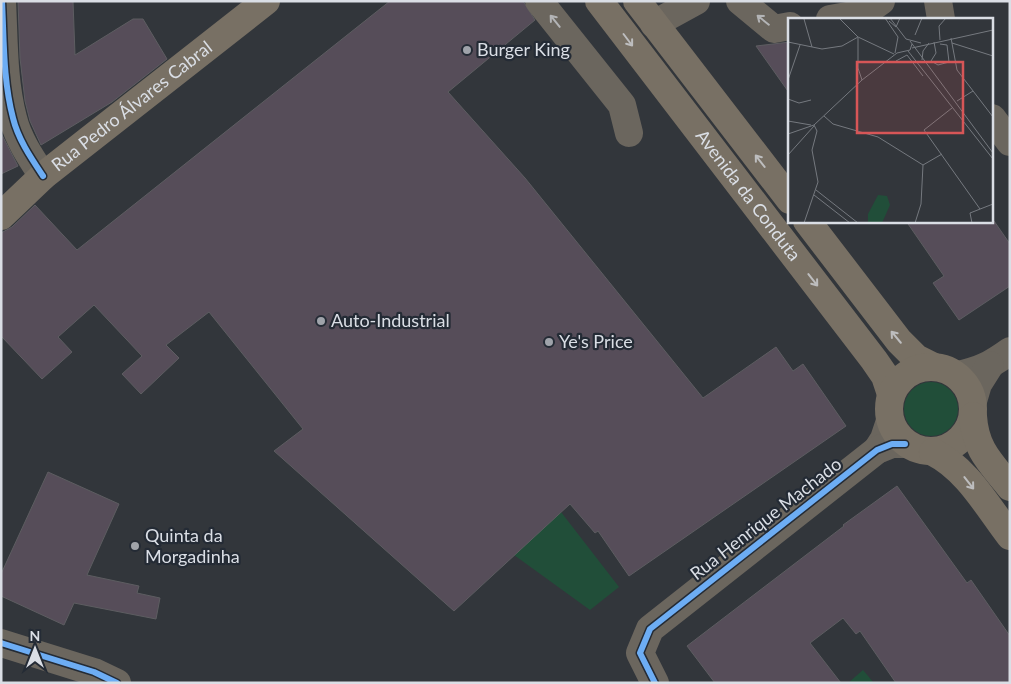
<svg xmlns="http://www.w3.org/2000/svg" width="1011" height="684" viewBox="0 0 1011 684" font-family="Lato,sans-serif">
	<rect width="100%" height="100%" fill="#32363b"/>
	<!-- green -->
	<g fill="#214e39">
		<circle cx="931" cy="409" r="27"/>
		<path d="M561,512L619,587L590,610L514,555Z"/>
		<path d="M863,670L874,683H848Z"/>
	</g>
	<!-- building -->
	<g fill="#564d59" stroke="#5d5d61">
		<path d="M18,1H73L75,55L133,19H143L167,59L112,102L41,145L30,121L25,101L20,58Z"/>
		<path d="M390,1H523L535,20L448,92L525,178L703,398L776,347L793,371L803,364L846,426L629,576L598,531L595,533L570,504L454,611L274,451L303,429L209,312L166,345L179,358L141,394L122,374L142,356L94,305L58,337L72,352L42,379L1,336V233L12,227L35,205L77,250Z"/>
		<path d="M790,42V94L756,46Z"/>
		<path d="M1,133L18,166L1,174Z"/>
		<path d="M906,221H994L1010,244V286L959,320L933,283L944,276Z"/>
		<path d="M48,472L119,504L87,575L139,586L137,593L160,598L156,619L74,603L64,625L1,596V574Z"/>
		<path d="M897,486L967,583L971,580L1010,636V683H896L860,631L856,634L843,618L810,643L841,683H715L687,646L844,526L843,525Z"/>
	</g>
	<g fill="none" stroke-linecap="round" stroke-linejoin="round">
		<!-- minor -->
		<g stroke="#6b665e" stroke-width="28">
			<path d="M2,1C4,39 3,80 13,118C18,139 31,158 43,176"/>
			<path d="M539,1L622,105L629,133"/>
			<path d="M740,1L774,29L790,26"/>
			<path d="M938,1L941,19"/>
			<path d="M830,19L864,13L881,1"/>
			<path d="M654,24L696,1"/>
			<path d="M992,118L1010,142"/>
			<path d="M956,375C978,372 992,364 1010,351"/>
			<path d="M973,401L978,384L990,365"/>
			<path d="M877,450L884,439L890,421"/>
			<path d="M1,643L94,672L117,683"/>
			<path d="M655,683L640,653L650,629L877,450L892,444H905"/>
		</g>
		<!-- major -->
		<g stroke="#787064" stroke-width="28">
			<path id="s1" d="M599,1L874,360L885,376L891,394"/>
			<path d="M637,1L790,200"/>
			<path id="s2" d="M1,216L43,176L266,1"/>
			<path d="M807,221L899,341L916,358L934,367"/>
			<circle cx="931" cy="409" r="42"/>
			<path d="M973,416C975,449 990,462 1010,487"/>
			<path d="M933,452C967,469 987,506 1010,536"/>
		</g>
		<!-- cycleway casing -->
		<g stroke="#242b35" stroke-width="9">
			<g id="cycleway">
				<path d="M2,1C4,39 3,80 13,118C18,139 31,158 43,176"/>
				<path d="M1,643L94,672L117,683"/>
				<path d="M655,683L640,653L650,629L877,450L892,444H905"/>
			</g>
		</g>
		<!-- cycleway -->
		<use href="#cycleway" stroke="#6dadf4" stroke-width="6"/>
	</g>
	<!-- one-way arrows -->
	<defs><path id="oneway-shaft" d="M-6 0H5M1.5-3L5.5 0L1.5 3" fill="none" stroke-width="1.6" stroke-linecap="round" stroke-linejoin="round" transform="scale(1.25)"/></defs>
	<g stroke="#b3b4b6">
		<use href="#oneway-shaft" transform="translate(763 20) rotate(-141)"/>
		<use href="#oneway-shaft" transform="translate(555 21) rotate(-129)"/>
	</g>
	<g stroke="#bdbdbe">
		<use href="#oneway-shaft" transform="translate(628 40) rotate(53)"/>
		<use href="#oneway-shaft" transform="translate(760 161) rotate(-128)"/>
		<use href="#oneway-shaft" transform="translate(813 280) rotate(52)"/>
		<use href="#oneway-shaft" transform="translate(896 337) rotate(-130)"/>
		<use href="#oneway-shaft" transform="translate(969 483) rotate(52)"/>
	</g>
	<!-- markers -->
	<g fill="#9fa3aa" stroke="#242b35" stroke-width="2">
		<circle cx="467" cy="50" r="5"/>
		<circle cx="321" cy="321" r="5"/>
		<circle cx="549" cy="342" r="5"/>
		<circle cx="135" cy="546" r="5"/>
	</g>
	<g text-anchor="middle" stroke-width="4.5" stroke-linejoin="round" paint-order="stroke">
		<!-- poi labels -->
		<g font-size="18" fill="#dadee5" stroke="#242b35" text-anchor="start">
			<text x="477" y="56">Burger King</text>
			<text x="331" y="327">Auto-Industrial</text>
			<text x="559" y="348">Ye's Price</text>
			<text x="145" y="542">Quinta da<tspan x="145" dy="21">Morgadinha</tspan></text>
		</g>
		<!-- street labels -->
		<g font-size="18" fill="#dadee5" stroke="#242b35">
			<text dy="6" stroke="none"><textPath href="#s2" startOffset="171">Rua Pedro Álvares Cabral</textPath></text>
			<text dy="6" stroke="none"><textPath href="#s1" startOffset="245">Avenida da Conduta</textPath></text>
			<text transform="translate(766 519) rotate(-38)" y="6">Rua Henrique Machado</text>
		</g>
	</g>
	<!-- overview -->
	<g transform="translate(788 18)">
		<rect width="205" height="205" fill="#32363b"/>
		<path d="M90,177L99,178L102,187L94,205H80V196Z" fill="#214e39"/>
		<path fill="none" stroke="#75797f" stroke-width="1" d="M51,0L70,19L106,36M97,0L110,19L107,35M102,0L118,21L133,25M16,1L24,29M101,3L108,9L112,0M127,17L134,0M70,20V50L74,62M163,20L169,52L205,99M152,22L151,8L158,0M122,23L205,135M0,24L34,31L54,28L70,19M164,25L205,38M124,30L205,12M120,33L205,141M134,42L135,33L141,25M108,43L119,37L135,58M143,43L150,47L161,44L159,27L152,26M143,43L148,35L146,24M0,62L12,27M0,81L11,85L23,82M169,83L185,73M164,90L136,112L192,191M36,98L45,106L90,119L135,147L154,136M0,103L23,107M0,116L26,107L74,62L109,35L122,32L124,26M0,137L26,108M28,172L70,205M26,177L62,205M16,205L30,164L24,132L29,113L26,107M127,205L133,186L135,147M184,205L182,195L205,186"/>
		<path fill="#d75657" fill-opacity="0.15" stroke="#d75657" stroke-width="2.5" d="M69,44H175V115H69Z"/>
		<rect width="205" height="205" fill="none" stroke="#dadee5" stroke-width="2.5"/>
	</g>
	<!-- border -->
	<rect width="1011" height="684" fill="none" stroke="#dadee5" stroke-width="5"/>
	<!-- north arrow -->
	<g transform="translate(35 649)" stroke="#242b35" stroke-width="4" paint-order="stroke">
	<path d="M0-4L9 19L0 12L-9 19Z" fill="#dadee5"/>
	<text y="-8" font-size="14" font-weight="bold" text-anchor="middle" fill="#dadee5">N</text>
	</g>
</svg>
